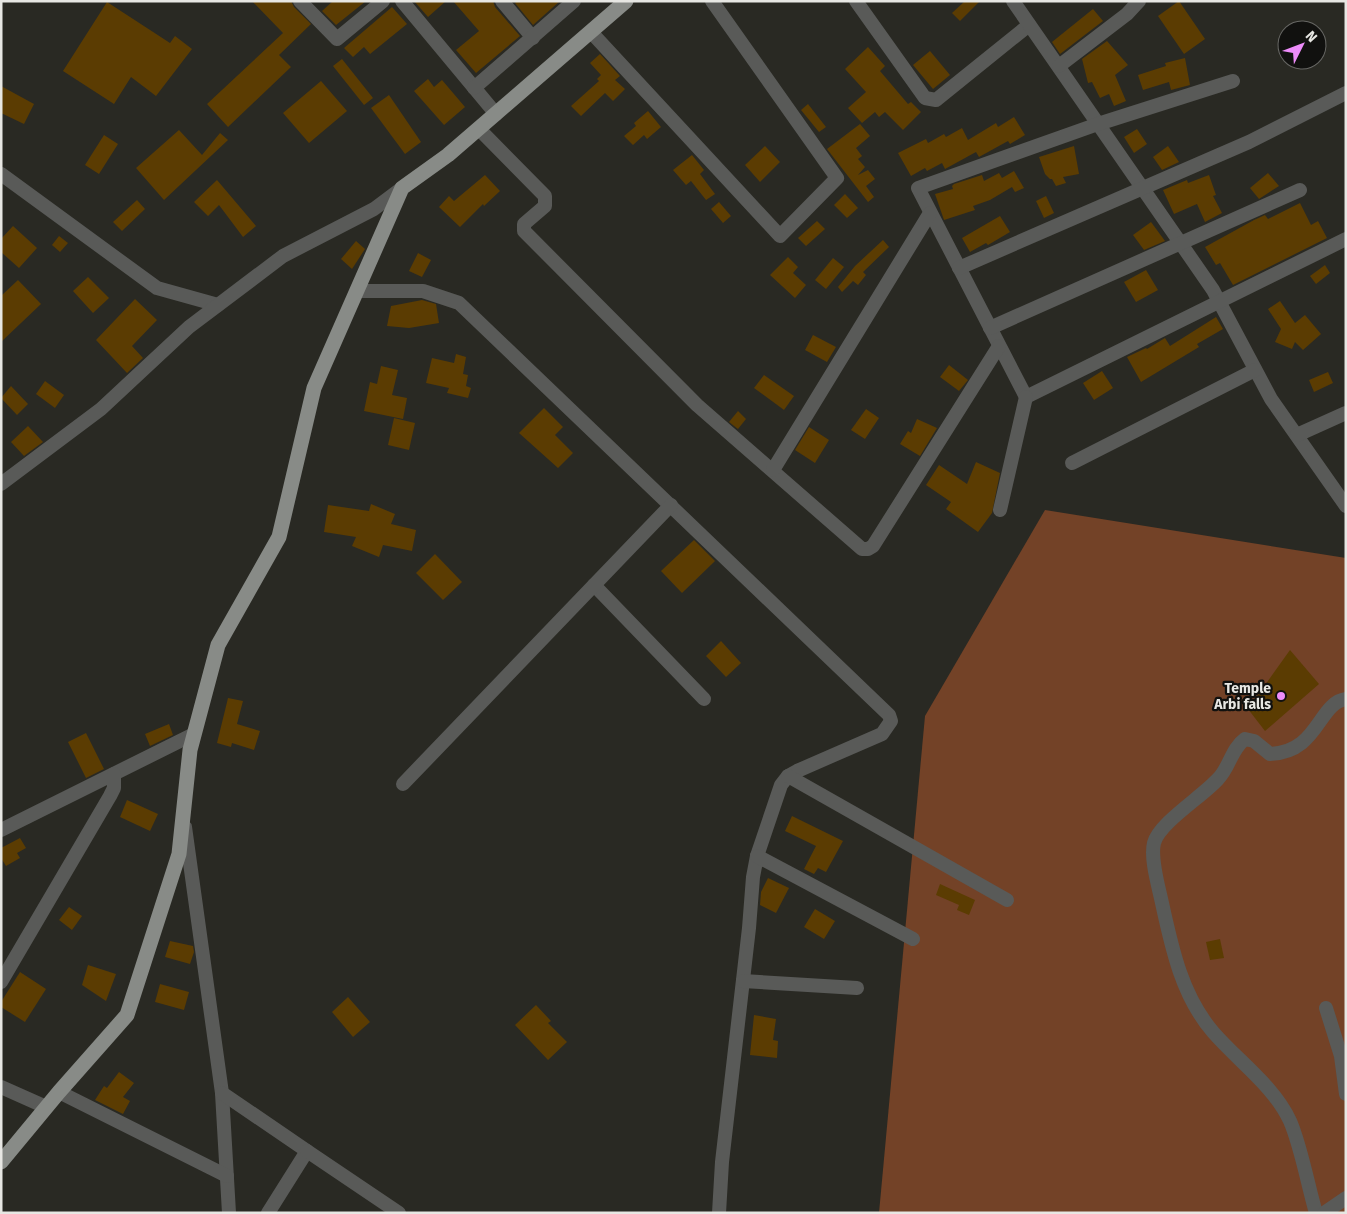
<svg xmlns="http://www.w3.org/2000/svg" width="1347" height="1214" viewBox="0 0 1347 1214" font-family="'Fira Sans',sans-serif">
	<rect width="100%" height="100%" fill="#292923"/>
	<!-- forest -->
	<path fill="#734227" d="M1045,510L1346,558V1213H879L925,716Z"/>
	<!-- building -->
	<g fill="#5b3c02">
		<path d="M252,1H291L294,7L311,24L279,55L291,67L228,127L207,104L283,33Z"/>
		<path d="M333,1H366L336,25L322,11Z"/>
		<path d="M414,1H446L428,17Z"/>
		<path d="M453,1H493L495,7L520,36L476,73L456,50L479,31Z"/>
		<path d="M517,1H560L533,25L515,3Z"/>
		<path d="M965,1H980L960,21L952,13Z"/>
		<path d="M1179,1L1205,39L1184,54L1158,16Z"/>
		<path d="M107,2L170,43L175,36L192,49L156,96L131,77L114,104L63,71Z"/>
		<path d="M392,7L407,24L370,54L364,47L353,57L344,48Z"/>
		<path d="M1093,9L1103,21L1060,54L1052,42Z"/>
		<path d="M1107,41L1128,65L1115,75L1126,101L1114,106L1109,94L1100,98L1092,82L1088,83L1082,59Z"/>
		<path d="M868,47L885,66L880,71L908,104L911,102L921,112L903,130L885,112L879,117L875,112L862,123L848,108L866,92L845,69Z"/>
		<path d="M930,51L950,75L933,89L913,65Z"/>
		<path d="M600,54L620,76L615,80L625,89L613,101L605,93L581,116L571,106L599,81L597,79L601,75L590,63Z"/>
		<path d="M1185,58L1190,85L1171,90L1169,82L1143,90L1138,75L1166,66L1165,63Z"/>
		<path d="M342,59L373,98L364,105L333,66Z"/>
		<path d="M428,79L434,87L442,80L465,107L444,125L414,91Z"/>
		<path d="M321,81L347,111L309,143L283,113Z"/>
		<path d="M1,86L34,104L24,124L1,113Z"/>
		<path d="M389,95L421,142L405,154L371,108Z"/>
		<path d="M808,104L826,127L819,132L801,110Z"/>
		<path d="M648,111L661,127L647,139L644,135L633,145L624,136L636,126L634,123Z"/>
		<path d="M1014,117L1025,135L1010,144L1008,141L979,157L976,152L945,169L942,163L927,171L925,168L911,176L898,153L926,139L928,143L944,134L946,137L962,128L968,140L996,123L998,127Z"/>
		<path d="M860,124L870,136L856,148L862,156L858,159L865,167L858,175L868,170L875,179L866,186L874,197L868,202L827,149Z"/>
		<path d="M1137,129L1147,144L1134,153L1124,137Z"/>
		<path d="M179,130L202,155L220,133L228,140L164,200L136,168Z"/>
		<path d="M104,135L118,144L99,174L85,165Z"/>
		<path d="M765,146L780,162L760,182L745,165Z"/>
		<path d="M1074,146L1079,174L1063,177L1066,183L1056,186L1052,179H1050L1045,174L1039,157Z"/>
		<path d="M1168,146L1179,162L1162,170L1153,157Z"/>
		<path d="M692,155L704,170L700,174L715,194L706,200L691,181L686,185L673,170Z"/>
		<path d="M1014,171L1024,188L1015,192L1012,187L990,200L973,206L975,210L944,220L935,194L953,189L952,186L954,184L982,175L984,181L999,173L1002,178Z"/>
		<path d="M1268,173L1279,186L1259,199L1250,188Z"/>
		<path d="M485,175L500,191L484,206L483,204L460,227L439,207L449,196L454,201Z"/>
		<path d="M1209,175L1216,195L1213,196L1222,213L1205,222L1197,204L1174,214L1163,190L1187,180L1188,183Z"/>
		<path d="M217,180L256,226L243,237L219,205L208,216L194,202Z"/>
		<path d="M845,194L858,208L847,218L834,205Z"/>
		<path d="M1046,196L1054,213L1044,218L1036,201Z"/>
		<path d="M137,200L145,209L122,231L113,222Z"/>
		<path d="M719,202L731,216L723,223L711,209Z"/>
		<path d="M1300,203L1311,225L1318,221L1327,238L1233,285L1220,263L1216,265L1205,247L1254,220L1265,215L1268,219Z"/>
		<path d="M1000,216L1010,232L988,245L986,243L970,252L962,238Z"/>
		<path d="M817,221L825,229L806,246L798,238Z"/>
		<path d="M1151,222L1165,241L1144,250L1133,235Z"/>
		<path d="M13,226L37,248L19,268L1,252V239Z"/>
		<path d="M59,236L68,243L60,252L52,245Z"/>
		<path d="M883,240L889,247L863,272L866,275L858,285L853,281L842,292L838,287L855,266Z"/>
		<path d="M356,241L365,249L352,269L341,259Z"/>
		<path d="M418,253L431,260L422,277L409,271Z"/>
		<path d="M788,257L798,267L793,273L806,285L795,298L770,275Z"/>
		<path d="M833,258L844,267L826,289L815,280Z"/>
		<path d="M1325,265L1330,273L1316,284L1310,276Z"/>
		<path d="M1146,270L1158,290L1136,302L1124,282Z"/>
		<path d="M88,277L109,298L93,313L73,291Z"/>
		<path d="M18,280L41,304L1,342V296Z"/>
		<path d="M135,299L157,320L132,346L143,358L127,373L96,340Z"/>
		<path d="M422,300L436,304L439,323L409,328L387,326L391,306Z"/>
		<path d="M1280,301L1295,323L1305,315L1321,334L1303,350L1295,342L1292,349L1275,342L1281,329L1268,309Z"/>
		<path d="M1216,317L1223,329L1197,344L1199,347L1141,382L1127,357L1146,348L1147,349L1165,338L1170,346Z"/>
		<path d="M813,335L836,347L827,362L805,350Z"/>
		<path d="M456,354L466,357L463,374L468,375L466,386L471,388L468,398L447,393L449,388L426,383L432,358L454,363Z"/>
		<path d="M949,365L968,380L959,391L940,377Z"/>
		<path d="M381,366L398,370L392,395L407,398L403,419L364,411L370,382L377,384Z"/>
		<path d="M1102,371L1113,388L1094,400L1083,383Z"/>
		<path d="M1328,372L1333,383L1314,392L1309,380Z"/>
		<path d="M764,375L794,396L784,410L754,388Z"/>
		<path d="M45,381L64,395L55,408L36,394Z"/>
		<path d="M11,386L28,404L17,415L1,398Z"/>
		<path d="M544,408L563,427L555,435L573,453L558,468L519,433Z"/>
		<path d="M866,409L879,418L865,439L851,430Z"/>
		<path d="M738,411L746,419L738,429L729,422Z"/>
		<path d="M394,418L415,423L409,450L388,445Z"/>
		<path d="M917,419L937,428L920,456L900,444L908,431L911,433Z"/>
		<path d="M28,426L43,442L24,456L11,442Z"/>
		<path d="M809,427L829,440L815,463L795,450Z"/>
		<path d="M976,462L1000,473L992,513L978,532L946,509L951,502L926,485L939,465L967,484Z"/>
		<path d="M371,504L395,514L391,524L416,530L412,551L383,545L379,557L352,546L356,537L324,532L328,505L369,511Z"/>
		<path d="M694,540L715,561L682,593L661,571Z"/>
		<path d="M435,554L462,582L443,600L416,573Z"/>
		<path d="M721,641L741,663L726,677L706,656Z"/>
		<path d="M1290,650L1319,684L1265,731L1248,709Z"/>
		<path d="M228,698L243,701L237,724L260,731L254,750L232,743L231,747L217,743Z"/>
		<path d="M169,724L173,735L150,746L145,734Z"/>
		<path d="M86,733L104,769L86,778L68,742Z"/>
		<path d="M127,800L158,814L150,831L120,817Z"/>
		<path d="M792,816L843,841L826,872L818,868L814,874L804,869L816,846L785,831Z"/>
		<path d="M20,838L26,848L17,853L20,858L6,866L1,858V848Z"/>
		<path d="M768,878L789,888L776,913L760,905L761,892Z"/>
		<path d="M940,884L975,900L969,915L957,910L959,905L936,895Z"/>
		<path d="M69,907L82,916L72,930L59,920Z"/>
		<path d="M815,909L835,921L824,939L804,927Z"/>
		<path d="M1220,939L1224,958L1210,960L1206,942Z"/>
		<path d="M170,941L193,946L194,952L190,964L165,957Z"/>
		<path d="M88,965L116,974L106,1001L82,985Z"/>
		<path d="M20,972L46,989L25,1022L1,1007V1002Z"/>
		<path d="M160,984L189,992L184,1010L155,1002Z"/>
		<path d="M348,997L370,1022L353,1037L332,1012Z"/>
		<path d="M536,1005L551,1021L548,1023L567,1042L548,1060L515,1025Z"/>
		<path d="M754,1015L776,1019L773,1040L778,1041L777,1058L750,1055Z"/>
		<path d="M119,1072L134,1083L123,1097L130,1101L123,1114L95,1100L104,1086L107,1088Z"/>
	</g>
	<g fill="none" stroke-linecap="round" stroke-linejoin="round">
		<!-- minor -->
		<g stroke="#595a58" stroke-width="14">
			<path d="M300,1L337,39L383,1"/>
			<path d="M402,1L496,114"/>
			<path d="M502,1L533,38"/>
			<path d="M856,1L925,98L936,100L1029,25"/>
			<path d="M1013,1L1213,290L1271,399L1346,506"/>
			<path d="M591,32L780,236L837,178L712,1"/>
			<path d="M1059,66L1127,14L1139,1"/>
			<path d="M1233,81L1098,124L918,188L1026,397L1346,239"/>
			<path d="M474,88L574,1"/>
			<path d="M479,129L545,196V206L524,224V231L697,405L862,549H868L873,546L999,346"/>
			<path d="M1,174L157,288L218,305"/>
			<path d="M959,268L1249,142L1346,93"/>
			<path d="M357,291H423L459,303L889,715L891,721L882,734L797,771L788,776L781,785L757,856L753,877L749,928L722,1162L719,1213"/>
			<path d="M990,328L1300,190"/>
			<path d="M1297,435L1346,413"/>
			<path d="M1072,463L1255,370"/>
			<path d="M773,470L930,213"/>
			<path d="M1,484L101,409L189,327L283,256L374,209L402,188"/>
			<path d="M1000,510L1026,397"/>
			<path d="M594,585L704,699"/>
			<path d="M788,776L1007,900"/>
			<path d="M403,784L671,505"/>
			<path d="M185,827L222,1093L229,1213"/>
			<path d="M1,830L194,734"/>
			<path d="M757,856L913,939"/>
			<path d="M743,981L857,988"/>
			<path d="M1,982L110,796L114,788V774"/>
			<path d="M1326,1008L1341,1056L1346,1094"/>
			<path d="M1,1087L46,1107"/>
			<path d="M59,1092L227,1176"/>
			<path d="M222,1093L307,1151L268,1213"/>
			<path d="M307,1151L399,1213"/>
			<path d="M1316,1213C1308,1186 1301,1146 1290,1121C1274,1086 1238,1061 1213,1032C1182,996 1172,949 1162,903C1159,888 1150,859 1154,843C1159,823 1203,796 1218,779C1230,767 1231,749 1245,739L1254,741L1270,754C1319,752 1318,703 1346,699"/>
			<path d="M1324,1213L1346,1198"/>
		</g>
		<!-- major -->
		<path stroke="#888b87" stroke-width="15" d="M1,1162L59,1092L127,1015L179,854L190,750L218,645L279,537L314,388L402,188L448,155L626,1"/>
	</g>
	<!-- markers -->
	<circle fill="#ed8cfa" stroke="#11110f" stroke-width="2" cx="1281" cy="696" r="5"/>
	<g text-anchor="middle" stroke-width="4.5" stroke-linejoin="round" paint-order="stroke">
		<!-- poi labels -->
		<g font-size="14" font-weight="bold" fill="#e7e7e3" stroke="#11110f" text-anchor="end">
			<text x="1271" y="693">Temple<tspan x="1271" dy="16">Arbi falls</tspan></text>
		</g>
	</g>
	<!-- border -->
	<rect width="1347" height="1214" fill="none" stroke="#e7e7e3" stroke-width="5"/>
	<!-- north arrow -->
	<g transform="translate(1302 45) rotate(48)"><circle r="24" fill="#11110f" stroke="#676764"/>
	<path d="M0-4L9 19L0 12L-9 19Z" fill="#ed8cfa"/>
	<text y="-8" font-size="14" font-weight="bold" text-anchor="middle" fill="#e7e7e3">N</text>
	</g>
</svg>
